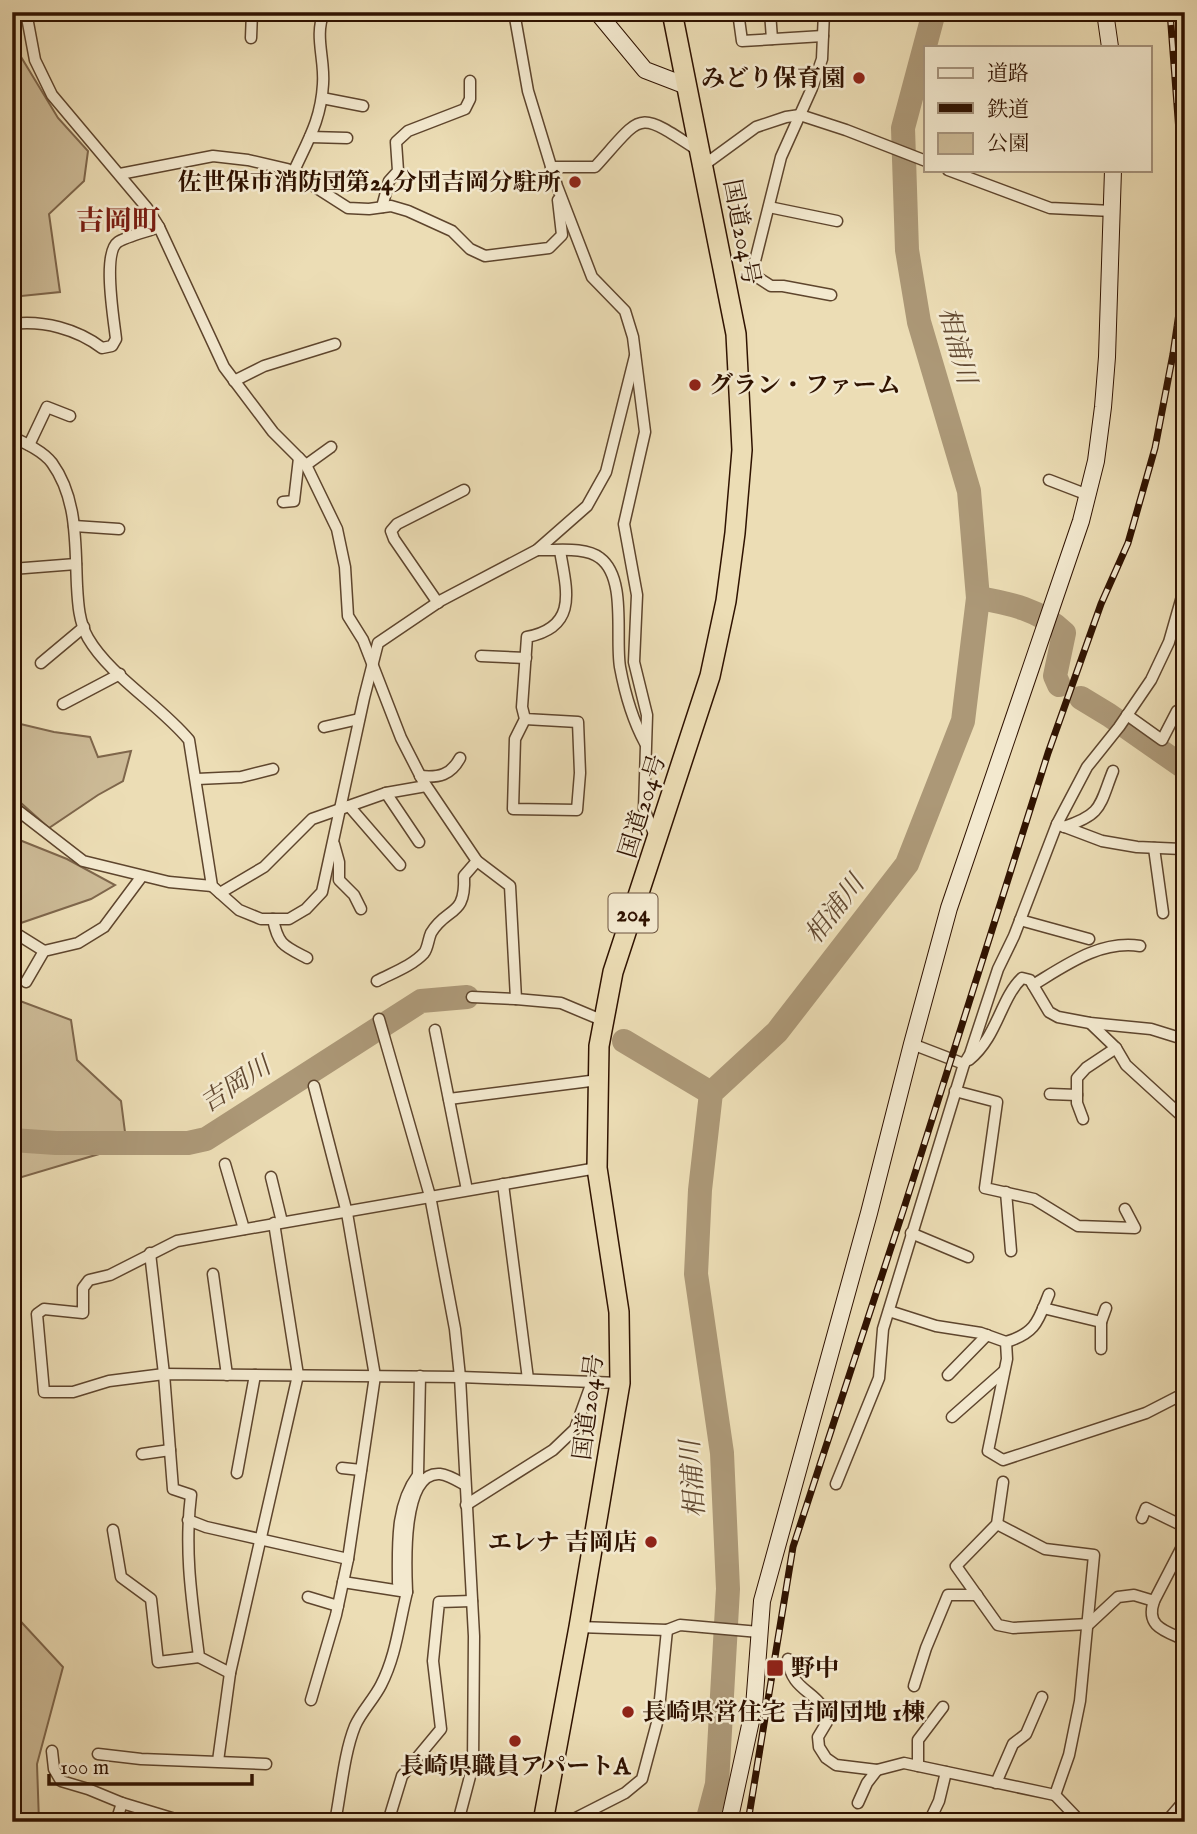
<svg xmlns="http://www.w3.org/2000/svg" width="1197" height="1834" viewBox="0 0 1197 1834" font-family="'IM FELL English','Noto Serif JP',serif">
	<rect width="100%" height="100%" fill="#ecddb5"/>
	<filter id="stains"><feTurbulence type="fractalNoise" baseFrequency=".00286" numOctaves="4"/><feColorMatrix values="0 0 0 0 .2 0 0 0 0 .09 0 0 0 0 .02 0 0 0 .5 -.17"/></filter>
	<radialGradient id="worn" r=".72"><stop offset=".6" stop-color="#630" stop-opacity="0"/><stop offset="1" stop-color="#630" stop-opacity=".3"/></radialGradient>
	<!-- green -->
	<g fill="#ccba96" stroke="#7e664b" stroke-width="2">
		<path d="M12,42L58,118L88,151L84,181L49,214L60,292L12,297Z"/>
		<path d="M12,722L54,732L90,737L98,757L131,751L123,781L98,795L49,828L12,795Z"/>
		<path d="M12,837L67,859L115,885L91,899L12,926Z"/>
		<path d="M12,998L71,1020L77,1060L121,1101L125,1132L99,1154L12,1180Z"/>
		<path d="M12,1462L20,1511L12,1514Z"/>
		<path d="M12,1612L63,1667L37,1764L39,1822H12Z"/>
	</g>
	<g fill="none" stroke-linecap="round" stroke-linejoin="round">
		<!-- river -->
		<g stroke="#ac9877" stroke-width="24">
			<path d="M978,598C1009,603 1041,610 1064,633L1055,676L1059,685"/>
			<path d="M1081,698L1109,715L1185,768"/>
			<path d="M624,1041L711,1093"/>
			<path d="M12,1140L56,1143H188L206,1139L421,1001L467,997"/>
			<path d="M707,1822L717,1784L728,1589L722,1453L696,1274L700,1190L711,1093L777,1032L907,864L963,721L978,598L969,491L919,322L907,250L903,128L934,12"/>
		</g>
		<!-- street casing -->
		<g stroke="#5e452d" stroke-width="13">
			<g id="street">
				<path d="M26,12L35,60L52,95L147,208L159,227L224,367L273,432L306,465L337,529L345,567L348,616L363,640L401,738L423,781L477,861L510,886L516,999L561,1003L604,1021"/>
				<path d="M514,12L528,91L557,186L592,277L625,311L633,337L645,432L624,524L637,595L634,662L647,715L644,809L655,836"/>
				<path d="M738,12L742,41L823,36"/>
				<path d="M770,12L772,39"/>
				<path d="M824,12L822,59L812,88L781,157L753,269L754,275L771,286H783L831,295"/>
				<path d="M1185,22V37"/>
				<path d="M251,38L252,12"/>
				<path d="M322,98L363,106"/>
				<path d="M310,137L347,138"/>
				<path d="M704,165L756,127L786,117L800,115L846,130L926,161"/>
				<path d="M551,167H595C644,113 635,109 699,151"/>
				<path d="M948,170L1050,208L1112,211"/>
				<path d="M293,173C308,140 321,120 323,84C325,59 314,36 324,12"/>
				<path d="M120,174L213,156L248,160L287,169L348,208L369,209L391,206L408,211L452,231L470,249L485,256L549,248L562,235L558,200"/>
				<path d="M382,207L389,181L398,171L396,142L408,131L465,109L470,99V81"/>
				<path d="M769,207L837,221"/>
				<path d="M12,324C43,320 77,329 102,348L112,346L116,339C114,320 102,253 118,242C125,237 149,231 159,227"/>
				<path d="M234,381L264,366L335,344"/>
				<path d="M12,437C25,443 43,451 52,463C78,499 75,545 77,586C78,604 79,622 88,638C110,676 160,705 189,740L212,886L239,910L261,919H289L306,909L322,892L364,698L378,643L440,601L537,550L587,506L606,472L635,356"/>
				<path d="M29,445L47,407L70,416"/>
				<path d="M306,465L331,447"/>
				<path d="M1049,480L1088,495"/>
				<path d="M283,502L294,501L299,458"/>
				<path d="M74,526L119,529"/>
				<path d="M537,550C555,551 585,546 600,558C627,578 615,637 620,667C625,694 632,719 645,743"/>
				<path d="M12,569L76,564"/>
				<path d="M438,603L394,539L391,531L397,524L464,490"/>
				<path d="M481,656L526,658"/>
				<path d="M41,663L84,627"/>
				<path d="M63,704L120,674"/>
				<path d="M1127,715L1162,740L1177,711"/>
				<path d="M525,719L578,722L580,773L577,810L513,809L515,739L525,719L522,707L527,637C578,627 567,591 560,551"/>
				<path d="M324,727L359,719"/>
				<path d="M420,776C439,778 451,775 460,758"/>
				<path d="M197,779L241,777L273,769"/>
				<path d="M386,793L419,842"/>
				<path d="M12,806L83,861L169,882L212,886"/>
				<path d="M349,806L400,865"/>
				<path d="M1057,824L1102,841L1137,847L1182,849L1185,852"/>
				<path d="M1064,827C1103,814 1099,806 1113,771"/>
				<path d="M334,844L339,862V880L354,895L361,909"/>
				<path d="M1154,848L1163,913"/>
				<path d="M220,893L264,867L312,819L386,793L426,786"/>
				<path d="M273,919C278,945 284,946 307,958"/>
				<path d="M1020,920L1089,939"/>
				<path d="M12,931L44,951"/>
				<path d="M377,981C392,973 412,966 424,953C428,948 428,940 431,933C447,906 466,918 464,876L477,861"/>
				<path d="M26,982L44,951L78,943L104,927L142,876"/>
				<path d="M1033,985C1066,965 1100,940 1140,946"/>
				<path d="M472,997L516,999"/>
				<path d="M379,1019L430,1196L455,1329L460,1377L474,1636L473,1765L458,1822"/>
				<path d="M1090,1023L1116,1048L1126,1065L1185,1119"/>
				<path d="M435,1030L467,1190"/>
				<path d="M912,1044L964,1064"/>
				<path d="M969,1060C998,1036 1000,999 1022,978L1030,980L1049,1012L1058,1017L1090,1023L1151,1029L1180,1038L1185,1037"/>
				<path d="M314,1086L347,1213L375,1376L348,1559"/>
				<path d="M955,1091L997,1102L985,1188L1034,1199L1078,1226L1135,1228L1125,1209"/>
				<path d="M1050,1094L1077,1095"/>
				<path d="M449,1099L598,1080"/>
				<path d="M1083,1119L1077,1103V1078L1086,1068L1116,1048"/>
				<path d="M225,1164L244,1229"/>
				<path d="M597,1168L177,1241L110,1275L89,1280L83,1288V1313L44,1309L37,1314L44,1392H73L109,1381L164,1374L460,1377L620,1383"/>
				<path d="M271,1177L282,1222"/>
				<path d="M503,1184L528,1379"/>
				<path d="M1006,1192L1011,1251"/>
				<path d="M911,1233L968,1257"/>
				<path d="M150,1253L164,1374L173,1489L191,1495C184,1551 192,1601 199,1657L230,1673"/>
				<path d="M213,1274L227,1375"/>
				<path d="M1184,1283H1185"/>
				<path d="M1043,1308L1101,1322L1106,1308"/>
				<path d="M889,1311L936,1326L981,1333L1006,1342L1007,1359L988,1451L1003,1460L1146,1413L1185,1393"/>
				<path d="M1182,1318H1185"/>
				<path d="M1101,1322V1349"/>
				<path d="M1006,1342C1036,1333 1038,1321 1049,1294"/>
				<path d="M948,1375L987,1335"/>
				<path d="M952,1417L1004,1371"/>
				<path d="M142,1454L170,1450"/>
				<path d="M342,1468L361,1470"/>
				<path d="M237,1473L255,1375"/>
				<path d="M1003,1482L997,1524L956,1566L998,1625L1013,1628L1089,1624L1118,1597L1134,1595L1154,1601L1185,1541"/>
				<path d="M836,1484L879,1378L883,1329L964,1064L970,1054L998,969L1014,936L1057,824L1087,767L1119,727L1151,680L1169,642L1185,586"/>
				<path d="M466,1505L553,1450L575,1429L592,1382"/>
				<path d="M1142,1518L1146,1508L1185,1527"/>
				<path d="M188,1520L206,1527L348,1559L336,1615L311,1700"/>
				<path d="M997,1524L1045,1549L1094,1555L1080,1701L1069,1755L1055,1795L1077,1818L1096,1822"/>
				<path d="M113,1530L121,1577L151,1599L158,1662L199,1657"/>
				<path d="M343,1582L407,1592C406,1568 401,1471 440,1474C449,1475 458,1481 465,1485"/>
				<path d="M398,1583C398,1546 395,1506 418,1475L420,1376"/>
				<path d="M308,1597L338,1606"/>
				<path d="M1154,1601C1145,1627 1165,1631 1185,1640"/>
				<path d="M579,1627L667,1630L680,1625L759,1632"/>
				<path d="M788,1659C791,1695 824,1690 827,1722L818,1737L819,1747L826,1758L836,1765L877,1770L904,1763L1055,1795"/>
				<path d="M914,1686L926,1648L948,1595H977"/>
				<path d="M52,1751L54,1769L61,1781L88,1789L122,1803"/>
				<path d="M98,1754L141,1759L266,1764"/>
				<path d="M218,1761L230,1673L298,1375L274,1223"/>
				<path d="M918,1766V1740L943,1707"/>
				<path d="M996,1783L1013,1744L1026,1734L1042,1697"/>
				<path d="M858,1803L867,1783L877,1770"/>
				<path d="M116,1822L122,1803L185,1822"/>
				<path d="M335,1822C341,1792 344,1753 355,1726C361,1712 374,1699 381,1685C396,1656 399,1624 407,1592"/>
				<path d="M388,1822L402,1776L441,1729L433,1661L439,1602L472,1601"/>
				<path d="M568,1822L625,1793L642,1779L658,1719L667,1630"/>
				<path d="M929,1822L939,1801L946,1772"/>
				<path d="M1166,1822L1185,1800"/>
			</g>
		</g>
		<!-- secondary casing -->
		<g stroke="#2f1200" stroke-width="18">
			<g id="secondary">
				<path d="M597,12L645,70L684,85"/>
				<path d="M1105,12L1110,47"/>
				<path d="M729,1822L754,1707L762,1601L869,1213L912,1044L949,908L1081,521L1096,461L1103,407L1107,357L1113,170"/>
			</g>
		</g>
		<!-- highway casing -->
		<g stroke="#2f1200" stroke-width="22">
			<path id="highway" d="M543,1822L579,1627L620,1383L619,1312L597,1168L599,1046L613,972L710,676L726,601L735,533L742,450L736,334L672,12"/>
		</g>
		<!-- street -->
		<use href="#street" stroke="#f3e9cf" stroke-width="10"/>
		<!-- secondary -->
		<use href="#secondary" stroke="#f3e9cf" stroke-width="16"/>
		<!-- highway -->
		<use href="#highway" stroke="#ecddb5" stroke-width="19"/>
		<!-- rail casing -->
		<g stroke="#2f1200" stroke-width="7">
			<g id="rail">
				<path d="M1170,12L1185,211"/>
				<path d="M748,1822L793,1547L904,1208L1048,753L1101,604L1128,543L1155,448L1173,354L1185,272"/>
			</g>
		</g>
		<!-- rail -->
		<use href="#rail" stroke="#f3e9cf" stroke-width="4.5" stroke-dasharray="13" stroke-linecap="butt"/>
	</g>
	<!-- markers -->
	<g fill="#8f2418" stroke="#f3e9cf" stroke-width="2.5">
		<circle cx="859" cy="78" r="7"/>
		<circle cx="575" cy="182" r="7"/>
		<circle cx="695" cy="385" r="7"/>
		<circle cx="651" cy="1542" r="7"/>
		<rect x="766" y="1659" width="18" height="18" rx="3.5"/>
		<circle cx="628" cy="1712" r="7"/>
		<circle cx="515" cy="1741" r="7"/>
	</g>
	<g text-anchor="middle" stroke-width="5" stroke-linejoin="round" paint-order="stroke">
		<!-- shield labels -->
		<rect fill="#f3e9cf" stroke="#6a523e" stroke-width="2" x="608.5" y="893.5" width="49" height="39" rx="5"/>
		<g font-size="23" font-weight="bold" fill="#2f1200">
			<text x="633" y="921">204</text>
		</g>
		<!-- poi labels -->
		<g font-size="24" font-weight="bold" fill="#2f1200" stroke="#f3e9cf" text-anchor="end">
			<text x="845" y="86">みどり保育園</text>
			<text x="561" y="190">佐世保市消防団第24分団吉岡分駐所</text>
			<text x="709" y="393" text-anchor="start">グラン・ファーム</text>
			<text x="637" y="1550">エレナ 吉岡店</text>
			<text x="791" y="1676" text-anchor="start">野中</text>
			<text x="642" y="1720" text-anchor="start">長崎県営住宅 吉岡団地 1棟</text>
			<text x="515" y="1774" text-anchor="middle">長崎県職員アパートA</text>
		</g>
		<!-- street labels -->
		<g font-size="24" fill="#2f1200" stroke="#f3e9cf">
			<text transform="translate(742 232) rotate(79)" y="8">国道204号</text>
			<text transform="translate(642 806) rotate(-73)" y="8">国道204号</text>
			<text transform="translate(588 1407) rotate(-83)" y="8">国道204号</text>
		</g>
		<!-- water labels -->
		<g font-size="26" font-style="italic" fill="#614830" stroke="#f3e9cf">
			<text transform="translate(958 345) rotate(75)" y="9">相浦川</text>
			<text transform="translate(834 909) rotate(-52)" y="9">相浦川</text>
			<text transform="translate(235 1084) rotate(-33)" y="9">吉岡川</text>
			<text transform="translate(692 1479) rotate(-94)" y="9">相浦川</text>
		</g>
		<!-- quarter labels -->
		<g font-size="28" font-weight="bold" fill="#7a1f14" stroke="#f3e9cf">
			<text x="118" y="230">吉岡町</text>
		</g>
	</g>
	<!-- margin -->
	<rect width="1197" height="1834" fill="none" stroke="#ecddb5" stroke-width="42"/>
	<rect x="14" y="14" width="1169" height="1806" fill="none" stroke="#2f1200" stroke-width="3.5"/>
	<rect x="21" y="21" width="1155" height="1792" fill="none" stroke="#2f1200" stroke-width="2"/>
	<!-- legend -->
	<rect x="924" y="46" width="228" height="126" fill="#f3e9cf" stroke="#a5937c" stroke-width="2"/>
	<rect x="938" y="68" width="35" height="10" fill="#f3e9cf" stroke="#a5937c" stroke-width="2"/>
	<text x="987" y="80" font-size="21" fill="#2f1200">道路</text>
	<rect x="938" y="103" width="35" height="10" fill="#2f1200" stroke="#a5937c" stroke-width="2"/>
	<text x="987" y="116" font-size="21" fill="#2f1200">鉄道</text>
	<rect x="938" y="133" width="35" height="21" fill="#ccba96" stroke="#a5937c" stroke-width="2"/>
	<text x="987" y="150" font-size="21" fill="#2f1200">公園</text>
	<!-- scale -->
	<path d="M49 1774v10h203v-10" fill="none" stroke="#2f1200" stroke-width="3.5"/>
	<text x="60" y="1774" font-size="21" fill="#2f1200" stroke="#f3e9cf" stroke-width="5" paint-order="stroke">100 m</text>
	<rect width="100%" height="100%" filter="url(#stains)"/>
	<rect width="100%" height="100%" fill="url(#worn)"/>
</svg>
